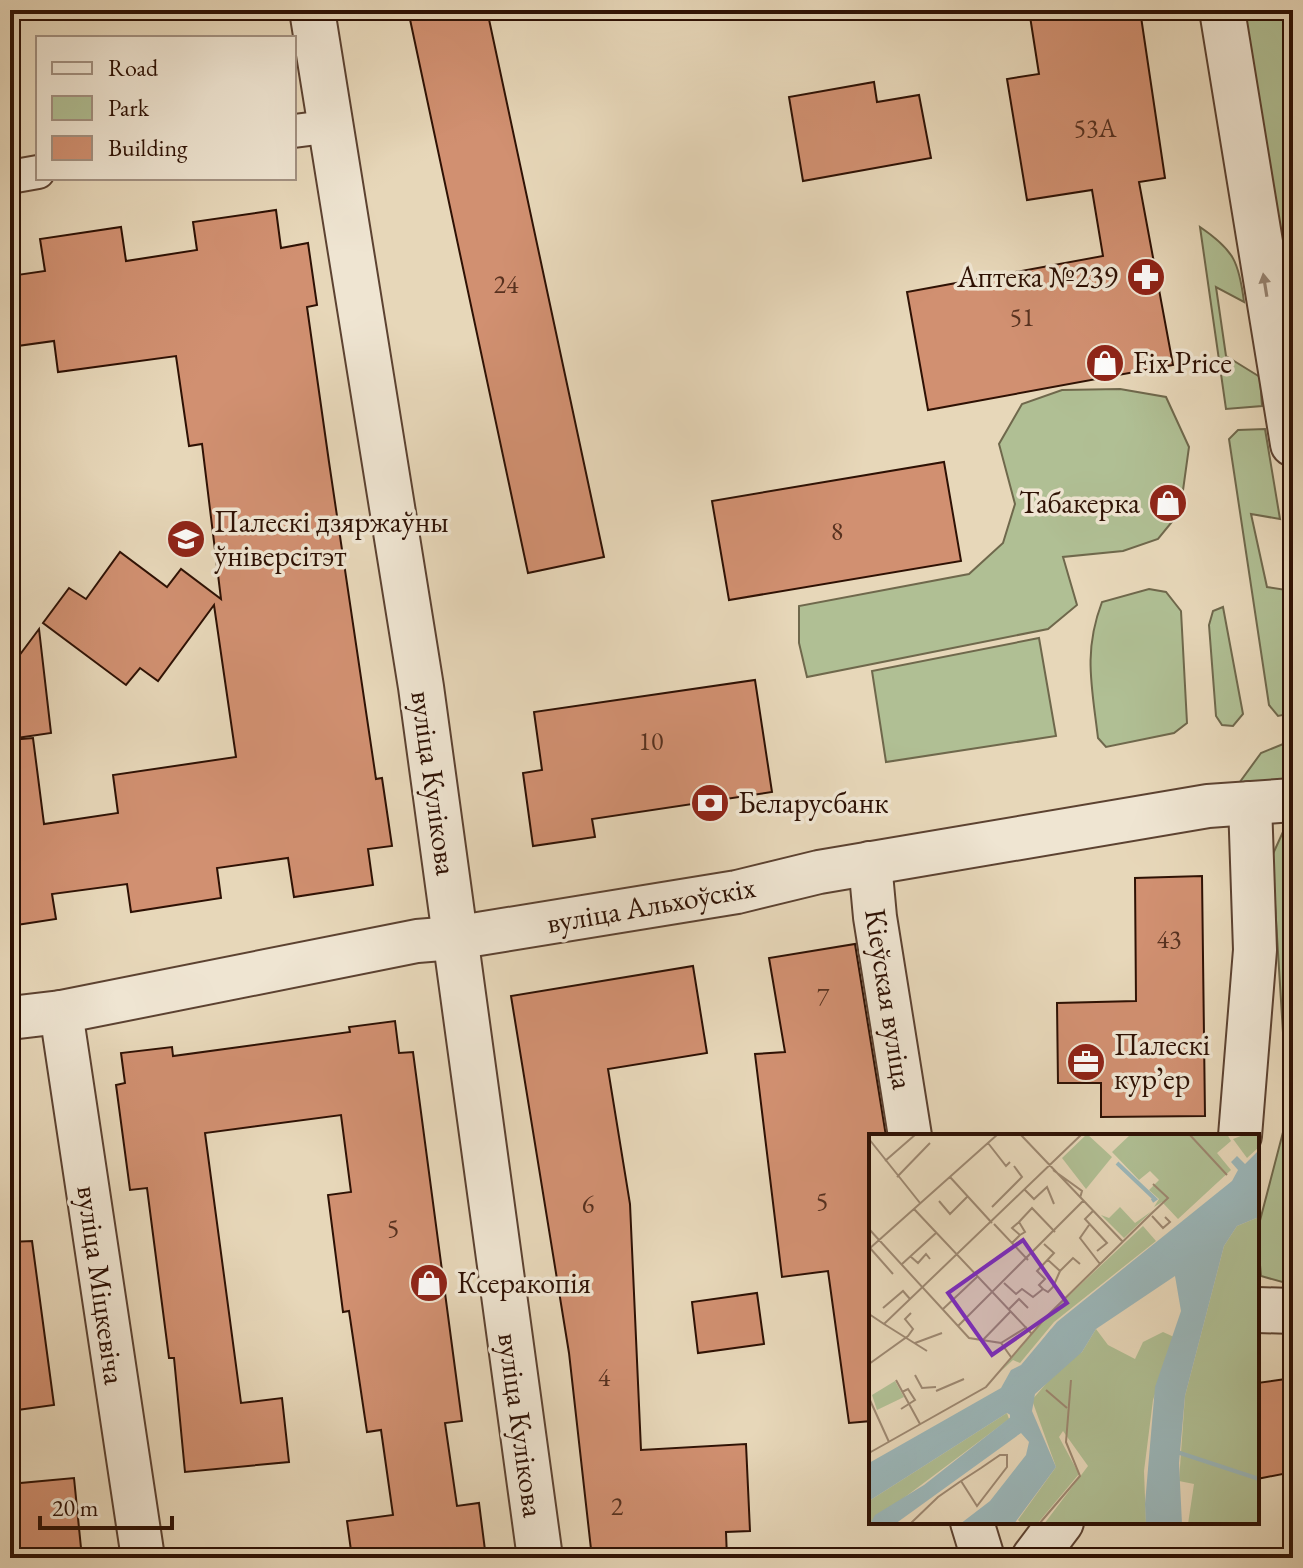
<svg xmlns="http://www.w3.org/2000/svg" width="1303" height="1568" viewBox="0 0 1303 1568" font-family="'EB Garamond',serif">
	<rect width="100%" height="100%" fill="#e7d7b9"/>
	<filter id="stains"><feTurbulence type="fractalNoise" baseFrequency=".0025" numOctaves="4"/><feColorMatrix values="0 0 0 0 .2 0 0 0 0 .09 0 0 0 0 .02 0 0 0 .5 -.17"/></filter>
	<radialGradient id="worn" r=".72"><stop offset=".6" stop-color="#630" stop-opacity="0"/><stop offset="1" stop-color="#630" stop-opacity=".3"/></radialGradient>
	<!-- green -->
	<g fill="#b0bf94" stroke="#6f684c" stroke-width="2">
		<path d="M1238,10H1293V388Z"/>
		<path d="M1200,227C1234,250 1239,262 1244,302L1216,287L1226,356L1260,377L1262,406L1226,409Z"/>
		<path d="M1120,389L1166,397L1189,447L1180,512L1158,539L1123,551L1063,557L1077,605L1048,629L807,677L799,643V606L969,574L1003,543L1015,504L999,444L1022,404L1062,390Z"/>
		<path d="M1265,429L1280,519L1251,514L1267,587L1293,591V713L1278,716L1269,705L1229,439L1238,430Z"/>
		<path d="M1149,589L1166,592L1181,611L1187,723L1174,733L1106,747L1098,738C1092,687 1083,652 1102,602Z"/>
		<path d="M1223,607L1243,714L1233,726L1222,725L1216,716L1209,625L1213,611Z"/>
		<path d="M1039,638L1056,736L886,762L872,671Z"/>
		<path d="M1293,740V779L1237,786L1261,753Z"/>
		<path d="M1293,821V1285L1261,1276L1257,1232L1288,1113L1272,856L1287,823Z"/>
	</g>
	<!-- building -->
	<g fill="#d19071" stroke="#2e1104" stroke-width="2">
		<path d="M408,10H487L604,557L528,573Z"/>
		<path d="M1029,10H1140L1165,178L1139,182L1173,365L928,410L907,292L1103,256L1092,190L1027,200L1007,79L1039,74Z"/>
		<path d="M874,82L877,102L919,95L931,158L803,181L789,97Z"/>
		<path d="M276,210L281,248L308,243L317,305L307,307L329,462L376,779L382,778L392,846L368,849L373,885L294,897L288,858L217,868L221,898L131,912L127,884L52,894L56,919L10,926V740L33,738L44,824L118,813L113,775L236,757L214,605L158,681L140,668L126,685L43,623L69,588L86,599L120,552L167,587L181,569L221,599L202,444L189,446L176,356L58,372L54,341L10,347V276L45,271L40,239L121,227L126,261L197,250L193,222Z"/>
		<path d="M944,462L961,561L729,600L712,501Z"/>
		<path d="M39,629L51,733L10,739V668Z"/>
		<path d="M755,680L772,792L592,819L595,837L533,846L523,773L542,770L534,712Z"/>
		<path d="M1202,876L1205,1116L1101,1117V1083H1058L1057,1003L1136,1001L1135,878Z"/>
		<path d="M855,944L886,1136H871V1421L849,1423L828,1271L782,1277L755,1054L785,1052L769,958Z"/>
		<path d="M693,966L707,1053L608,1069L630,1204L641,1450L746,1444L750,1531L726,1532L727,1558H592L569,1353L511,996Z"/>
		<path d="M395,1021L399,1053L413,1052L462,1421L445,1423L457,1506L479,1503L486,1558H352L347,1521L393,1515L381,1430L367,1432L349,1311L343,1312L328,1195L351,1192L341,1115L205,1133L241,1403L282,1398L289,1462L185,1472L174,1358H169L147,1188L130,1190L116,1085L125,1083L121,1053L172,1047L173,1056L350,1032L349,1027Z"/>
		<path d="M32,1241L54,1405L10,1411V1242Z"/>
		<path d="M757,1293L764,1344L698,1353L692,1302Z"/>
		<path d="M1293,1378V1472L1257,1479V1383Z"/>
		<path d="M74,1478L82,1558H10V1484Z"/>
	</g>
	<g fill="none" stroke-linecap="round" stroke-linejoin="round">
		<!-- pedestrian casing -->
		<g stroke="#5c4231" stroke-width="36">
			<g id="pedestrian">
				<path d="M294,131L333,126"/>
				<path d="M10,177L38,172"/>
			</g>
		</g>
		<!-- minor casing -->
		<g stroke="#5c4231" stroke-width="46">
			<g id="minor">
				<path d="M870,863L875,917L910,1136"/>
				<path d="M61,1012L143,1558"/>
				<path d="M10,1018L61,1012L417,941L454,938L737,892L819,872L1208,806L1293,800"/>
				<path d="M1240,1136L1255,950L1250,803"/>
				<path d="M972,1522L983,1558"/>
			</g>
		</g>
		<!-- tertiary casing -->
		<g stroke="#5c4231" stroke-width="48">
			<g id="tertiary">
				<path d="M312,10L421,687L540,1558"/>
				<path d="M1222,10L1293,444"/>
				<path d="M1257,1310L1293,1311"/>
				<path d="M1034,1558L1061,1522"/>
			</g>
		</g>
		<!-- pedestrian -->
		<use href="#pedestrian" stroke="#efe5d2" stroke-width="32"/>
		<!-- minor -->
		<use href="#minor" stroke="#efe5d2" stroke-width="42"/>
		<!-- tertiary -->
		<use href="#tertiary" stroke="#efe5d2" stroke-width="44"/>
	</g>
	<!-- one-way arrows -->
	<defs><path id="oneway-solid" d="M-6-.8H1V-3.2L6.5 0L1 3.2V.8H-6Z" transform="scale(2)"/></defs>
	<use fill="#988675" href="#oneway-solid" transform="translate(1265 285) rotate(-99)"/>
	<!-- icons -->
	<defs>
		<g id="pharmacy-disc" transform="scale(2)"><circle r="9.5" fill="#8f2418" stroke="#efe5d2"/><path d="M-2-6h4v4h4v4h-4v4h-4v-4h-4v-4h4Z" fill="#fff"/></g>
		<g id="shop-disc" transform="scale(2)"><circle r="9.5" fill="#8f2418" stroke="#efe5d2"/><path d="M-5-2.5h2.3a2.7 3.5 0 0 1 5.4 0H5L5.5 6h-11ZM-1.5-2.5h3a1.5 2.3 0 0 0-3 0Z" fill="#fff"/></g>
		<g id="university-disc" transform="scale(2)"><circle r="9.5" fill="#8f2418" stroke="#efe5d2"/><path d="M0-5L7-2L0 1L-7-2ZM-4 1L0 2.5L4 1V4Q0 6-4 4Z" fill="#fff"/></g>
		<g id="bank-disc" transform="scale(2)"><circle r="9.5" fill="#8f2418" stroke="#efe5d2"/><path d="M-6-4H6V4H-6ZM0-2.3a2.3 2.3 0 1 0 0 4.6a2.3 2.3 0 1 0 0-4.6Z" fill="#fff"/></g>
		<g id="office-disc" transform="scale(2)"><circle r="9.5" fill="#8f2418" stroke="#efe5d2"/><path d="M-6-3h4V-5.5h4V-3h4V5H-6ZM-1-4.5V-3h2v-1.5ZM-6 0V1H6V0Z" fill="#fff"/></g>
	</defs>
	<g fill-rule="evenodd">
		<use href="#pharmacy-disc" x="1146" y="277"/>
		<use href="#shop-disc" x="1105" y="363"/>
		<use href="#shop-disc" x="1168" y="503"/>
		<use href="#university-disc" x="186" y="539"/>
		<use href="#bank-disc" x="710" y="803"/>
		<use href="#office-disc" x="1086" y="1062"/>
		<use href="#shop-disc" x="429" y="1283"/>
	</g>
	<g text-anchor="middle" stroke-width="7" stroke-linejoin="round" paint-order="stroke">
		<!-- number labels -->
		<g font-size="26" fill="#57311f">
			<text x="1095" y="137">53А</text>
			<text x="506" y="293">24</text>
			<text x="1022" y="326">51</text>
			<text x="837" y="540">8</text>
			<text x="651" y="750">10</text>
			<text x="1169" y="948">43</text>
			<text x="823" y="1006">7</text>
			<text x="822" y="1210">5</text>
			<text x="588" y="1213">6</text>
			<text x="393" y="1237">5</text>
			<text x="604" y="1386">4</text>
			<text x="617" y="1515">2</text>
		</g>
		<!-- poi labels -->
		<g font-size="30" fill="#2e1104" stroke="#efe5d2" text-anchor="start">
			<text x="1118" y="287" text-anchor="end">Аптека №239</text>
			<text x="1133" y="373">Fix Price</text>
			<text x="1140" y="513" text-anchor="end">Табакерка</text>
			<text x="214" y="532">Палескі дзяржаўны<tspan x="214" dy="34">ўніверсітэт</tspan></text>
			<text x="738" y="813">Беларусбанк</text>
			<text x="1114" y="1055">Палескі<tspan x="1114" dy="34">курʼер</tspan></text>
			<text x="457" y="1293">Ксеракопія</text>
		</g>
		<!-- street labels -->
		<g font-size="30" fill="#2e1104" stroke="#efe5d2">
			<text transform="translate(434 783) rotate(82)" y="10">вуліца Кулікова</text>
			<text transform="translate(651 905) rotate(-10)" y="10">вуліца Альхоўскіх</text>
			<text transform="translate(889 999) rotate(81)" y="10">Кіеўская вуліца</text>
			<text transform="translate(101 1285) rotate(82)" y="10">вуліца Міцкевіча</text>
			<text transform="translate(521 1425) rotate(82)" y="10">вуліца Кулікова</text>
		</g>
	</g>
	<!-- overview -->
	<g transform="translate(869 1134)">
		<rect width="390" height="390" fill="#e7d7b9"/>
		<path d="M218,0L243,23L217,55L193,24ZM262,0H358L362,7L348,19L362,36L309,85L293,68L285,73L290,65L280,56L290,46L281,37L270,46L243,18ZM377,0H390V13L378,24L364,5ZM251,73L266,89L283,77L255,104L232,81L240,84ZM390,83V390H319L325,350L310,347L316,262L355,112L368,92ZM274,92L287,107L185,188L151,229L144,226L131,238L178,182ZM227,195L239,211L266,225L274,208L294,198L305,203L284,266L275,337L277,390H175L219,332L194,297L190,303L210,340L168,390H153L149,386L187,333L163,266L194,230L213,218ZM26,247L35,263L8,276L3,261ZM138,279L140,285L0,390V367Z" fill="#b0bf94"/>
		<path d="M390,16V83L368,92L355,112L316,262L310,329L313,390H277L276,370L286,253L312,177L306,142L227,195L213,218L166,260L163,277L187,333L145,390H91L121,367L157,321L160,308L152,299L26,390H1L6,381L55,351L143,282L138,279L0,367V329L132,254L142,236L152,231L188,188L363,47L369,36L362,28L368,22L376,30Z" fill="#9bb7ba"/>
		<path fill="none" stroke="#9bb7ba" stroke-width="4" d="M248,29L286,65L283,67M308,318L390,345M0,338L134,260L183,197L203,203L198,222L157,255L0,350M0,355L143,272V287L91,327L104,325L156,288L160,259L206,216L222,188L270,140L358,67L390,58"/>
		<path fill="none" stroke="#9d8871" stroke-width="2" d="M151,0L254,108M320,0L358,41M0,5L51,69M119,9L137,32L141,28M16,27L47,0M184,36L213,57L211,64M28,43L61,9M81,43L123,89M156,56L165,65L178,53L185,70M70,67L81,80L98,63M123,73L153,43L145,32M45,75L162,199M224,77L216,85L238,109L228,117M283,79L299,64L284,50M283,82L294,94L301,88L296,83M125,90L159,126M220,91L211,104L231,130M0,95L100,204L132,209L142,223M151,101L156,98L150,88L163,74L186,98M143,109L151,101L143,94L150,88M1,114L24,140M0,115L129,0M41,122L49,129L57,120L61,125M179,126L191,137L204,124L211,130M33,130L67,99M135,149L147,160L153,155L164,163L174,155L170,151L176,145L168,137L185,119L175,110M174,155L179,158L184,153L191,137M14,174L34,157L41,165M74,175L108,143M140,175L150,165L159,174M0,180L15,190L213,0M15,190L58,217M89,192L214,67M112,208L142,177M46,209L73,199M132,209L158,193M0,230L39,202L44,195L36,185L42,179M46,241L53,254L67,253M27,246L51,290M177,256L198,274M67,257L95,245M0,264L20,308M32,275L46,266L39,255L33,258M0,319L117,253L178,182L285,77M41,390L69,363L92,347L112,334L131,321H138V333L108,372L92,347M170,390L211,342L197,308L202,246"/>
		<path fill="#7b2cbf" fill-opacity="0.15" stroke="#7b2cbf" stroke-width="4" d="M154,106L198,169L123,221L79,159Z"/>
		<rect width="390" height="390" fill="none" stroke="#2e1104" stroke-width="4"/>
	</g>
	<!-- margin -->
	<rect width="1303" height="1568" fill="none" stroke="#e7d7b9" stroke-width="40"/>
	<rect x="12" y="12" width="1279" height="1544" fill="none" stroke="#2e1104" stroke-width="4"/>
	<rect x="20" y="20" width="1263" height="1528" fill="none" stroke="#2e1104" stroke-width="2"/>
	<!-- legend -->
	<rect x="36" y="36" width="260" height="144" fill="#efe5d2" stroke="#a29080" stroke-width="2"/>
	<rect x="52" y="62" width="40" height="12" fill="#efe5d2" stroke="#a29080" stroke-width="2"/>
	<text x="108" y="76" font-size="24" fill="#2e1104">Road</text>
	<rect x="52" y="96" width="40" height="24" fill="#b0bf94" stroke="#a29080" stroke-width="2"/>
	<text x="108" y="116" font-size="24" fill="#2e1104">Park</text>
	<rect x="52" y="136" width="40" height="24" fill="#d19071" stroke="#a29080" stroke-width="2"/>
	<text x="108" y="156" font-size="24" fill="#2e1104">Building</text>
	<!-- scale -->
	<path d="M40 1516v12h132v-12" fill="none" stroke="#2e1104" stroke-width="4"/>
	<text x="52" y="1516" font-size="24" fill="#2e1104" stroke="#efe5d2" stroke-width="6" paint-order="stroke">20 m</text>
	<rect width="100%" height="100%" filter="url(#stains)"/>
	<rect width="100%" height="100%" fill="url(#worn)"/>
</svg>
